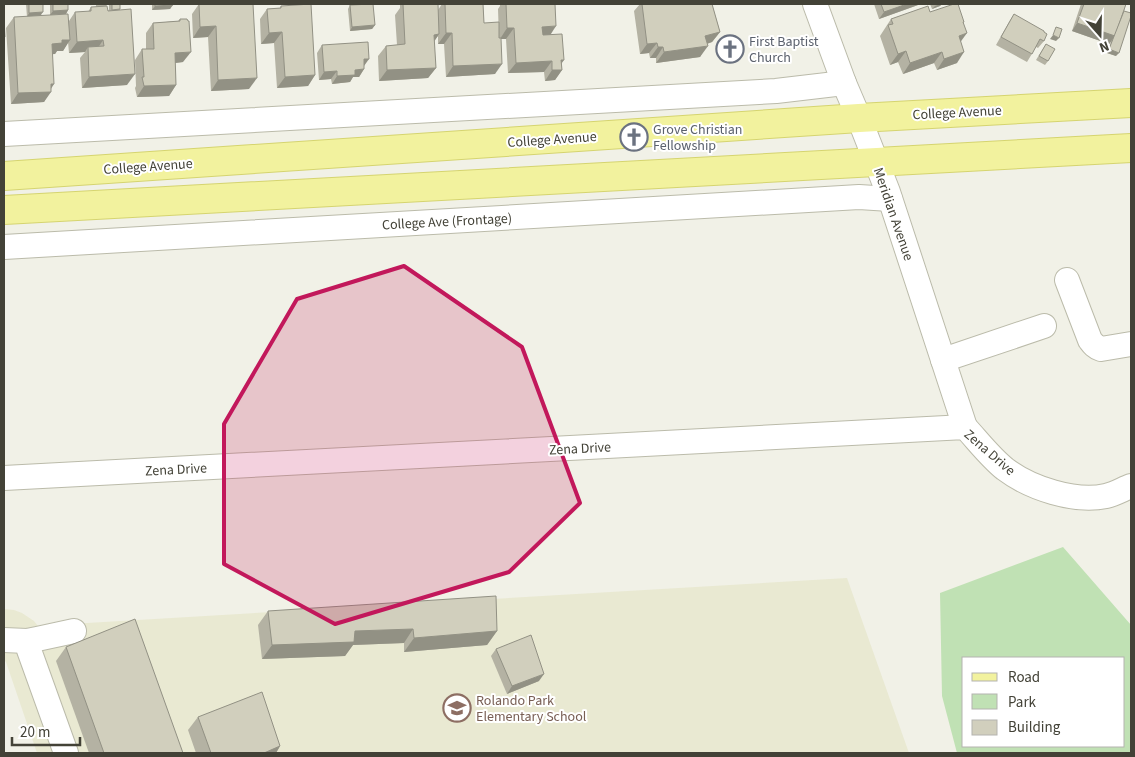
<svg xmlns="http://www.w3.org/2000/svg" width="1135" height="757" viewBox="0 0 1135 757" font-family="'Source Sans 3',sans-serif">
	<rect width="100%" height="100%" fill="#f1f1e7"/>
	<!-- education -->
	<path fill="#e9e9d2" d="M847,578L909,753H37L6,662L4,660V609L14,610L22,613L34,621L41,630L53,625Z"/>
	<!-- green -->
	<path fill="#c0e1b4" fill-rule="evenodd" d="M1063,547L1131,625V753H957L942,696L940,593ZM964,658H1124V746H964Z"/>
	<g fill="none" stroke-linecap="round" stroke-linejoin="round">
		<!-- minor casing -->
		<g stroke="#bba" stroke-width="26">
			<g id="minor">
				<path d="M815,4L844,83L859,118L888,192L965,427"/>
				<path d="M4,134L776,91L844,83"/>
				<path d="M4,247L859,197L890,199"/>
				<path d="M1067,280L1090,340C1093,344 1095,347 1101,349L1131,344"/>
				<path d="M943,360L1044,326"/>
				<path d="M4,478L965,427C978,441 990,457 1005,469C1030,488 1075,503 1106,496C1115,494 1123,489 1131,486"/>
				<path d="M4,640L27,641L37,639L74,631"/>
				<path d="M27,641L29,650L66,753"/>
			</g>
		</g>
		<!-- major casing -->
		<g stroke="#d5d470" stroke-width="30">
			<g id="major">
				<path d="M4,176L859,118L1131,103"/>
				<path d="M4,210L1131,148"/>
			</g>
		</g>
		<!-- minor -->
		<use href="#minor" stroke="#fff" stroke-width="24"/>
		<!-- major -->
		<use href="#major" stroke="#f2f29e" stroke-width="28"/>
	</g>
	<!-- wall -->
	<g fill="#b4b2a3">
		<path d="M26,4H43L41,16L69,21L75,12H88L91,7H96V4H108L106,6L108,11L109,10V4H120V10L127,85L82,88L80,58L85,52L69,53L68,42L63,51H57L55,54H52L51,88L44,102L11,104L6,28L14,17H27Z"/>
		<path d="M50,4H68V10L66,14L50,15Z"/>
		<path d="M152,4H173L170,9L152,10Z"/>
		<path d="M199,4H225L249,89L211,91L208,37L193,38L192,14Z"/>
		<path d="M400,4H438V10L442,4H483L484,23L499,38L498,9L500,6V4H555L550,35L562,63V70L555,80L545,81L544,72L508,73L506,39H501L495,74L446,77L444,44H438V36L434,41L436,68L428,78L379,81L378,56L386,46L397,45L395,15L400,8Z"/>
		<path d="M640,4H712L720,32L712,42L707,44L700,57L656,63V58H650L649,53L640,54L634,11Z"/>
		<path d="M874,4H919L918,5L879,19Z"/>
		<path d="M930,4H942L940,6L932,9Z"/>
		<path d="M1081,4H1126L1124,11L1116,56L1107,53L1111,42L1109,44L1072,31Z"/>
		<path d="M350,5L375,25L372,29L350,31L348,9Z"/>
		<path d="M281,6L315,75L308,86L277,88L274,43L261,44L260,19L267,9L280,8Z"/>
		<path d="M930,12L964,22L963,23L957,63L937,70L934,63L903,74L898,62L890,65L880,36L891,19Z"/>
		<path d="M1014,14L1044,41L1038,48L1036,47L1027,62L996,45L1009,22Z"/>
		<path d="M180,19L183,62L175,63L176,85L169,96L137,97L135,88L136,86L135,60L142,49H146V33L153,23L178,21Z"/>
		<path d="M1046,44L1048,61L1045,65L1036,60Z"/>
		<path d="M322,45L364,66V69L359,77H353L350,82L332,84L331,79L319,80L317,53Z"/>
		<path d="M268,611L497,631L487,645L404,652V643L353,645L345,656L262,659L258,625Z"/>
		<path d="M66,647L183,753H89L56,661Z"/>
		<path d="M496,649L539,681L507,694L491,656Z"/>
		<path d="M198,717L280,746L276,753H196L188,730Z"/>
	</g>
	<!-- shaded-wall -->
	<g fill="#929184">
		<path d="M907,4H919L918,5L879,19L884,12Z"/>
		<path d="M940,4H942L940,6L932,9L935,6Z"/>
		<path d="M173,5L170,9L152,10L155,6Z"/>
		<path d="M68,10L66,14L50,15L53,11Z"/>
		<path d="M43,12L40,16L27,17L29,13Z"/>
		<path d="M1077,23L1115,36L1109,44L1072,31Z"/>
		<path d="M375,25L372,29L350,31L352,27Z"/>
		<path d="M216,26L208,37L193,38L200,27Z"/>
		<path d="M556,26L549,37L535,38L542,27Z"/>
		<path d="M507,28H514L506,39H500Z"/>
		<path d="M282,32L274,43L261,44L269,33Z"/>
		<path d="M720,32L712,42L697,47L705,36Z"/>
		<path d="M446,33H452L444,44H438Z"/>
		<path d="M967,33L959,44V36Z"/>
		<path d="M439,34L432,45L434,35Z"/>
		<path d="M1053,35L1059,38L1056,41L1050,39Z"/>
		<path d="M62,40H70L63,51H57L55,54L44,55L52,44Z"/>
		<path d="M103,40L96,51L88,47L85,52L69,53L77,42Z"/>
		<path d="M657,43L649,53L640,54L647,44Z"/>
		<path d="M708,46L700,57L656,63L664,52Z"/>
		<path d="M658,47H663L656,58H650Z"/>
		<path d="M1109,49L1119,53L1116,56L1107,53Z"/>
		<path d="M906,51L898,62L890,65L898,54Z"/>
		<path d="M191,52L183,62L167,64L175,53Z"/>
		<path d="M942,52L934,63L903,74L910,63Z"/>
		<path d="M964,52L957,63L937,70L944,59Z"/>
		<path d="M364,59H369L364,66Z"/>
		<path d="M561,60H564L557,70H562L555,80L545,81L552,70Z"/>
		<path d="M552,61L544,72L508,73L516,63Z"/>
		<path d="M502,64L495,74L446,77L453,66Z"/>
		<path d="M436,68L428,78L379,81L387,70Z"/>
		<path d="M364,69L359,77H353L350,82L332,84L337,76L355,70Z"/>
		<path d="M337,71L331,79L319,80L324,72Z"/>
		<path d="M135,74L127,85L82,88L89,77Z"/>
		<path d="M315,75L308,86L277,88L285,77Z"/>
		<path d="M257,78L249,89L211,91L218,80Z"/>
		<path d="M51,84H54L49,92H51L44,102L11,104L18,93Z"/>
		<path d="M176,85L169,96L137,97L144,86Z"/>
		<path d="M413,629L404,643L353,645L345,656L262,659L272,645L355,631Z"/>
		<path d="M497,631L487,645L404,652L414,638Z"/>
		<path d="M544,674L539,681L507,694L512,686Z"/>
		<path d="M280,746L276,753H263Z"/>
	</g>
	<!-- building -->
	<g fill="#d1cfbd" stroke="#929184">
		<path d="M29,4H43V12L29,13Z"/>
		<path d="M53,4H68V10L53,11Z"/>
		<path d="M112,4H120V9L112,10Z"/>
		<path d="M155,4H173V5L155,6Z"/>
		<path d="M199,4H253L257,78L218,80L216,26L200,27Z"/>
		<path d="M311,4L315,75L285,77L282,32L269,33L267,9L281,8V6Z"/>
		<path d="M373,4L375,25L352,27L350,5Z"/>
		<path d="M403,4H438L439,34L434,35L436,68L387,70L386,46L405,44Z"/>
		<path d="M445,4H483L484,23L499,22V38H501L502,64L453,66L452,33H446Z"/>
		<path d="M506,4H555L556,26L542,27L543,35L562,34L564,60H561L562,70H552V61L516,63L514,28H507Z"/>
		<path d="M642,4H712L720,32L705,36L708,46L664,52L663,47H658L657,43L647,44Z"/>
		<path d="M881,4H907L884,12Z"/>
		<path d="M954,4H958L964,22H963L967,33L959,36L964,52L944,59L942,52L910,63L906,51L898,54L888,25L893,24L891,19L928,6L930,12Z"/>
		<path d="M1084,4H1126L1115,36L1077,23Z"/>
		<path d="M107,6L108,11L131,9L135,74L89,77L88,47L104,46L103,40L77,42L75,12L91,11V7Z"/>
		<path d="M1124,11L1131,13V16L1119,53L1109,49Z"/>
		<path d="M68,14L70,40H62V43L52,44L54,84H51V92L18,93L14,17Z"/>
		<path d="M1014,14L1044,31V32L1047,34L1044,41L1040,39L1032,54L1001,37Z"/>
		<path d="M4,18L5,37H4Z"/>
		<path d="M180,19H187L188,21H189L191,52L175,53L176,85L144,86L142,77H144L142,49H154L153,23L180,21Z"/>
		<path d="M1056,27L1062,29L1059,38L1053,35Z"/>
		<path d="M368,42L369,59H364V69L355,70V75L337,76V71L324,72L322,45Z"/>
		<path d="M1046,44L1055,49L1048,61L1039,56Z"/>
		<path d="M496,596L497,631L414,638L413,629L355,631L354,642L272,645L268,611Z"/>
		<path d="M135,619L183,753H104L66,647Z"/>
		<path d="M531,635L544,674L512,686L496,649Z"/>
		<path d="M262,692L280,746L264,753H211L198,717Z"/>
	</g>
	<!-- marked area -->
	<path fill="#c2185b" fill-opacity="0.2" stroke="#c2185b" stroke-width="4" stroke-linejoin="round" d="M404,266L522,347L580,503L509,572L335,624L224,564V424L297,299Z"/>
	<!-- icons -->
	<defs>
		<g id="church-ring" transform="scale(1.4375)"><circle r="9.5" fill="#fff" stroke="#6b7280" stroke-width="1.5"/><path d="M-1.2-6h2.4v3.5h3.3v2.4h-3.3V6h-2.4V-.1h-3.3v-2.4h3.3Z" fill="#6b7280"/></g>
		<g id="school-ring" transform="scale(1.4375)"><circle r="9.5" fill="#fff" stroke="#8d6e63" stroke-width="1.5"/><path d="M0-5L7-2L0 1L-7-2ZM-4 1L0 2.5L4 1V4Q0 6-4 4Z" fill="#8d6e63"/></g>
	</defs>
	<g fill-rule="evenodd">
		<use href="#church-ring" x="730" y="49"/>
		<use href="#church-ring" x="634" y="137"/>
		<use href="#school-ring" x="457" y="708"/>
	</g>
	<g text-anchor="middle" stroke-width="4" stroke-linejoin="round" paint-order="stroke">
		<!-- worship labels -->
		<g font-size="14" fill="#5b616d" stroke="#fff" text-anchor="start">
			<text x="749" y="46">First Baptist<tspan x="749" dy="16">Church</tspan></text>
			<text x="653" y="134">Grove Christian<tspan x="653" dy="16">Fellowship</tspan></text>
		</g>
		<!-- street labels -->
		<g font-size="14" fill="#434237" stroke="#fff">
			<text transform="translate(957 112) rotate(-3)" y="5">College Avenue</text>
			<text transform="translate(552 139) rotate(-4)" y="5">College Avenue</text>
			<text transform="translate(148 166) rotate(-4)" y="5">College Avenue</text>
			<text transform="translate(894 214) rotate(71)" y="5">Meridian Avenue</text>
			<text transform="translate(447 221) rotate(-3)" y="5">College Ave (Frontage)</text>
			<text transform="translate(580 448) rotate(-3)" y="5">Zena Drive</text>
			<text transform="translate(990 452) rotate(41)" y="5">Zena Drive</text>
			<text transform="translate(176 469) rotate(-3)" y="5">Zena Drive</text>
		</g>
		<!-- education labels -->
		<g font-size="14" fill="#785e54" stroke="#fff" text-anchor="start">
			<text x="476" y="705">Rolando Park<tspan x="476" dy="16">Elementary School</tspan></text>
		</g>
	</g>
	<!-- border -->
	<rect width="1135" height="757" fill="none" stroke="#434237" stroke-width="10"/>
	<!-- legend -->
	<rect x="962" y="657" width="162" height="90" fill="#ffffff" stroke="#b4b3af"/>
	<rect x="972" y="673" width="25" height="8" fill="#f2f29e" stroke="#b4b3af"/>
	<text x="1008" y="682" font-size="15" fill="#434237">Road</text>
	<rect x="972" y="694" width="25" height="15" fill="#c0e1b4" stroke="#b4b3af"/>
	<text x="1008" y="707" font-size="15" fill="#434237">Park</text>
	<rect x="972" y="720" width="25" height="15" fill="#d1cfbd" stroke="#b4b3af"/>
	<text x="1008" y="732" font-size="15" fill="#434237">Building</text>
	<!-- north arrow -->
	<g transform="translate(1100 35) rotate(160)" stroke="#ffffff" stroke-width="4" paint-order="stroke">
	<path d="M0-4L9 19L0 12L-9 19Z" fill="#434237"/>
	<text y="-8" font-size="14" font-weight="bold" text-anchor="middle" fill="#434237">N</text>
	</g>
	<!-- scale -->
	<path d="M12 737v8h68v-8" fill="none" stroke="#434237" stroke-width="2.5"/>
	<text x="20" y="737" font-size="15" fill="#434237" stroke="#ffffff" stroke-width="4" paint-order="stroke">20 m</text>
</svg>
